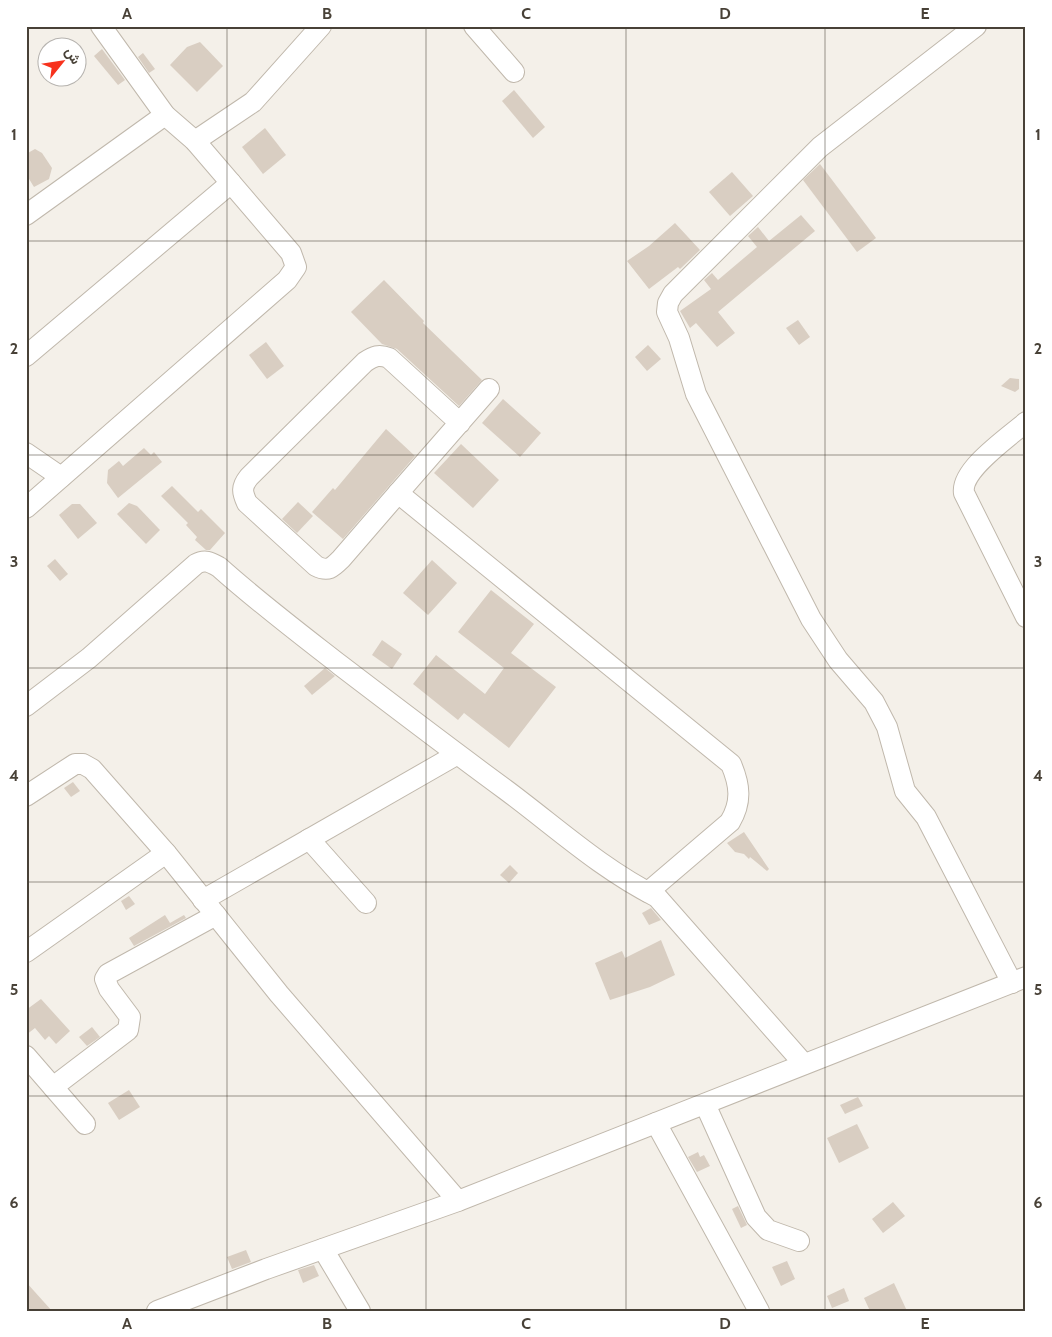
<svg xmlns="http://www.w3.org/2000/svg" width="1052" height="1337" viewBox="0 0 1052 1337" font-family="Cabin,Vazirmatn,sans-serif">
	<rect width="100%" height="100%" fill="#f4f0e9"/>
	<!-- building -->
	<g fill="#d9cec2">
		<path d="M200,42L223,66L197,92L170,65L187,47Z"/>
		<path d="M102,49L125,80L118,85L94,56Z"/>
		<path d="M143,53L155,69L149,73L138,57Z"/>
		<path d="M514,90L545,127L533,138L502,101Z"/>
		<path d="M265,128L286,155L263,174L242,147Z"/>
		<path d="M35,149L42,153L52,168L49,179L34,187L26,174V154Z"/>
		<path d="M820,164L876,238L857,252L803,180Z"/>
		<path d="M732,172L753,196L730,216L709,192Z"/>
		<path d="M801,215L815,231L718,312L735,333L717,347L696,323L690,328L680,311L711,289L704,280L712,273L718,280L757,247L748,236L758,227L769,241Z"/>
		<path d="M675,223L700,250L680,269L678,267L649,289L627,261L649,246Z"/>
		<path d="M384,280L424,321L423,323L482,380L459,406L397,349L382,344L351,312Z"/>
		<path d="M798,320L810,337L799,345L786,328Z"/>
		<path d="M266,342L284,366L267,379L249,355Z"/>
		<path d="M648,345L661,359L647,371L635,357Z"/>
		<path d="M1010,378L1019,379V389L1015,392L1001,386Z"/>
		<path d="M503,399L541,433L520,457L482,423Z"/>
		<path d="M386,429L415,456L343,539L312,512L333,488L335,490Z"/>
		<path d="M461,444L499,480L473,508L434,473Z"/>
		<path d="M144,448L151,455L154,452L162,462L118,498L107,483L108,470L119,461L123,466Z"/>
		<path d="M172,486L198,512L201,509L225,533L210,550H206L195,540L197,537L186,525L188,523L161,496Z"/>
		<path d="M298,502L313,516L297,533L282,519Z"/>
		<path d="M129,503L137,506L160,530L146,544L117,514Z"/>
		<path d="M72,504H80L97,523L78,539L59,515Z"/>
		<path d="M55,559L68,574L60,581L47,566Z"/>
		<path d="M432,560L457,583L428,615L403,593Z"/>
		<path d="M491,590L534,624L511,653L556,687L509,748L464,713L458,720L413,684L436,655L485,694L504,668L458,632Z"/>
		<path d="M382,640L402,654L392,669L372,655Z"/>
		<path d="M325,668L335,676L312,695L304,686Z"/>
		<path d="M73,782L80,791L71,797L64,788Z"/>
		<path d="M744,832L769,869L767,871L750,857L749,859L744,854L735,852L727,843Z"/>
		<path d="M510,865L518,873L509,883L500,875Z"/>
		<path d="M129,896L135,904L126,910L121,901Z"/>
		<path d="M651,908L661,920L649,925L642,913Z"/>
		<path d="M165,915L170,923L184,915L186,918L134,946L129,938Z"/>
		<path d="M661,940L675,975L650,987L610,1000L595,963L622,951L625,958Z"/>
		<path d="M41,999L70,1031L56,1044L49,1036L45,1040L35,1028L26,1035V1010Z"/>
		<path d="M92,1027L100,1037L87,1046L79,1037Z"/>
		<path d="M129,1090L140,1107L119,1120L108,1103Z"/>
		<path d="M858,1097L863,1106L845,1114L840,1105Z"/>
		<path d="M857,1124L869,1148L839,1163L827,1138Z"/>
		<path d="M698,1152L700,1157L704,1155L710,1166L697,1172L688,1157Z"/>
		<path d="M893,1202L905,1216L883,1233L872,1219Z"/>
		<path d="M738,1206L747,1225L741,1228L732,1209Z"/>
		<path d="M246,1250L251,1262L232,1269L227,1257Z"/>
		<path d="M787,1261L795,1279L781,1286L772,1267Z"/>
		<path d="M314,1265L319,1276L303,1283L298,1270Z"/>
		<path d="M26,1282L52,1311H26Z"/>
		<path d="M894,1283L907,1311H870L864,1298Z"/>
		<path d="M844,1288L849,1301L832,1308L827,1296Z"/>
	</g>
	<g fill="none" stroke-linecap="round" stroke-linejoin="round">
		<!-- minor casing -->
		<g stroke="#c0b8ac" stroke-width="22">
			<g id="minor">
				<path d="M474,26L514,72"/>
				<path d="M976,26L820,147L673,294L668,303L667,312L679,338L696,394L811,619L838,660L874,702L887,727L905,791L926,817L1012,983"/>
				<path d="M195,141L253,102L321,26"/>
				<path d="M26,215L165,115"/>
				<path d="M26,356L231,183"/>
				<path d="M1026,422C1009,437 960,470 964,493L1026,617"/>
				<path d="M460,423L389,358C379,354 374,356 365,362L249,477C241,487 242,492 247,503L316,566C328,572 332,568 341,559C390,502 440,445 489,389"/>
				<path d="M26,453L61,477"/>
				<path d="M398,493L731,764C740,785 742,802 730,822L648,892"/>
				<path d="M26,508L287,280L296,267L291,253L195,141L165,115L101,26"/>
				<path d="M26,706L89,658L196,564C205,559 210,562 219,567C258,602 299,633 340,665C395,707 450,749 506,790C557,828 600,868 657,897L804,1064"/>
				<path d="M26,796L75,764H83L92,769L166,853L279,994L458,1201"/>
				<path d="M309,839L366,903"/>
				<path d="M203,900L456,755"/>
				<path d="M26,952L166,853"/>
				<path d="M26,1056L85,1124"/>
				<path d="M53,1087L128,1030L130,1017L109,989L105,979L108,974L216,915"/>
				<path d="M705,1104L756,1217L768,1230L799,1241"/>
				<path d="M656,1123L759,1311"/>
				<path d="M323,1249L360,1311"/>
				<path d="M157,1311L266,1269L458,1201L1026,977"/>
			</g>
		</g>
		<!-- minor -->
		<use href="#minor" stroke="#fff" stroke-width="20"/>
	</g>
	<!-- grid -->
	<path fill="none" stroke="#484137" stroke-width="1" stroke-opacity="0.55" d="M227,26V1311M426,26V1311M626,26V1311M825,26V1311M26,241H1026M26,455H1026M26,668H1026M26,882H1026M26,1096H1026"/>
	<!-- border -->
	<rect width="1052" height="1337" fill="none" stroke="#ffffff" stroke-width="55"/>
	<!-- north arrow -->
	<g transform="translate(62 62) rotate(60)"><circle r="24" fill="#ffffff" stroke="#b6b3af"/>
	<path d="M0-4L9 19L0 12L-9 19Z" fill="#f7321d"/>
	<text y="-8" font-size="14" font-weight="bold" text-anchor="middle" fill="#484137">ش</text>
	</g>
	<rect x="28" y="28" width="996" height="1282" fill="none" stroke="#484137" stroke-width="2"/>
	<g font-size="16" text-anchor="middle" font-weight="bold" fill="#484137">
		<text x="127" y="19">A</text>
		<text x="327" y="19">B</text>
		<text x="526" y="19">C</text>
		<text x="725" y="19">D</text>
		<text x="925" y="19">E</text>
		<text x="14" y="140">1</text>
		<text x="1038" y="140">1</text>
		<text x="14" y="354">2</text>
		<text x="1038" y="354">2</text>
		<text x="14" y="567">3</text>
		<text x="1038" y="567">3</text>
		<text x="14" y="781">4</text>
		<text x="1038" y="781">4</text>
		<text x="14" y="995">5</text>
		<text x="1038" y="995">5</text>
		<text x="14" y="1208">6</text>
		<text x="1038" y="1208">6</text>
		<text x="127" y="1329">A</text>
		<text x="327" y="1329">B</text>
		<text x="526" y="1329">C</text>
		<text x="725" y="1329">D</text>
		<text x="925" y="1329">E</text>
	</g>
</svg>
